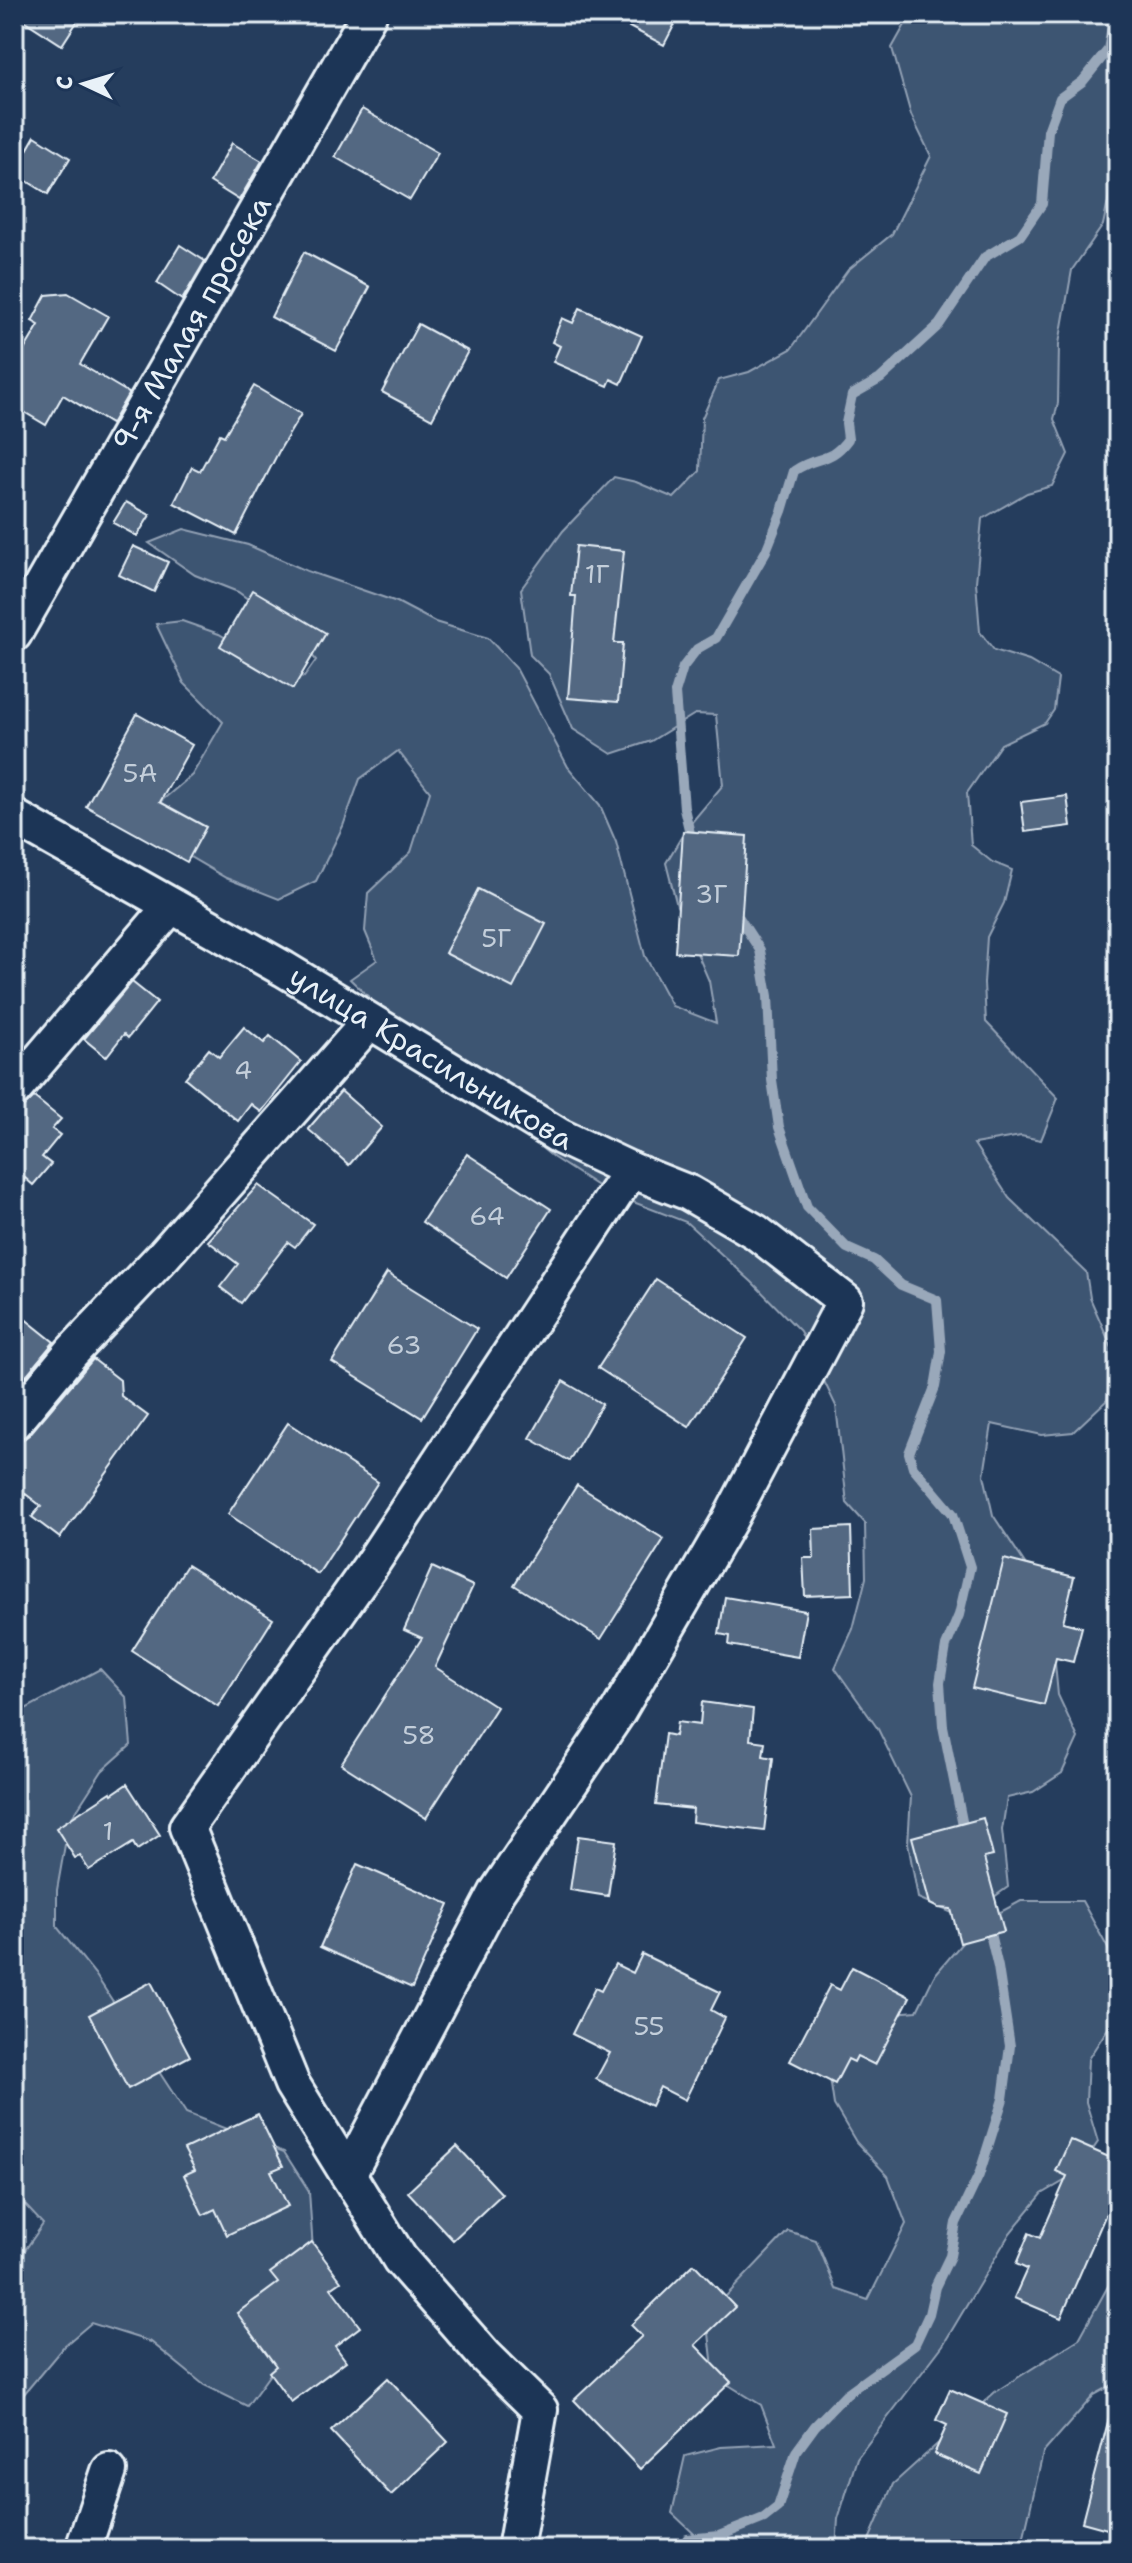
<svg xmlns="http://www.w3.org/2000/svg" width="1132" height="2563" viewBox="0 0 1132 2563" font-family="'Shantell Sans',sans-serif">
	<rect width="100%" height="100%" fill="#253d5d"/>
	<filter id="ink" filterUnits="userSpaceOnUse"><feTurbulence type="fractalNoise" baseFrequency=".0125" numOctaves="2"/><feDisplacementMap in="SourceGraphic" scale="16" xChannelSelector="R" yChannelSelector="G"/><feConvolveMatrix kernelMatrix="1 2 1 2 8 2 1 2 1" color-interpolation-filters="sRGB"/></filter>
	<g filter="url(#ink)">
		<!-- green -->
		<g fill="#3e5472" stroke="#93a2b5" stroke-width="2">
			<path d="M911,14H1118V125L1111,139L1114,174L1103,225L1072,270L1059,344L1058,403L1054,419L1068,454L1052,486L1027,493L982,519L976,582L980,632L994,650L1029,661L1058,678L1054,710L1045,723L1001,744L967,793L971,845L992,862L1012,870L1004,903L987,937L984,983L986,1022L1058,1098L1041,1140L1021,1136L974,1144L1009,1198L1086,1272L1090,1298L1112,1348L1107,1400L1073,1432L1042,1435L992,1424L984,1475L993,1515L1049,1600L1058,1695L1078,1738L1062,1773L1033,1792L1007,1798L1002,1830L1008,1887L964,1918L918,1898L908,1843L911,1797L878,1729L835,1668L853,1629L866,1578L865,1523L847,1503L836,1406L800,1331L752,1282L686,1222L607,1192L554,1158L439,1065L350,979L377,960L365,931L368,893L411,852L430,792L398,751L360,779L343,826L316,881L279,899L226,878L185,854L160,802L192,775L223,722L184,683L156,624L182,621L219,634L281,670L304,677L316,660L291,630L238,592L195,575L149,543L184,529L248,545L307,571L397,602L435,622L488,638L516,668L568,767L600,805L616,842L645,956L672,1006L716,1023L709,981L677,906L666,863L686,829L723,785L716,715L695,714L651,741L612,754L573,729L549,674L530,655L521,589L563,531L614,477L636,482L674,498L700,471L702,418L719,380L749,372L791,349L848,270L892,234L931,156L911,115L892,48Z"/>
			<path d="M100,1669L127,1698L131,1745L102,1771L69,1822L57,1890V1927L95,1974L186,2113L284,2152L309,2191L315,2280L301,2331L247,2406L204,2385L151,2342L91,2323L64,2346L14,2406V2266L43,2224L14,2193V1715Z"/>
			<path d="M1021,1901H1082L1110,1952L1118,1972V2013L1088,2059L1086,2102L1098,2142L1076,2174L1042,2194L1010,2233L943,2345L857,2458L838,2519L836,2549H710L672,2513L685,2456L721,2447L776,2444L761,2405L714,2376L707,2316L788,2231L816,2240L836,2289L868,2300L906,2224L888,2176L856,2142L834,2105L827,2058L855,2016L917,2011L934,1976L978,1924Z"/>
			<path d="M1118,2268V2382L1094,2395L1043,2453L1021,2549H869V2540L893,2484L995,2392L1079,2339Z"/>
		</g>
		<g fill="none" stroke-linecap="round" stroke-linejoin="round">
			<!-- stream -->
			<g stroke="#99a8ba" stroke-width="10">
				<path d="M692,842L684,808L675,693L683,667L697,649L716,638L766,551L782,511L794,471C818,454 829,465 848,439L846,423L852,395L880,379L939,325L985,257L1020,236L1042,204L1048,131L1060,98L1083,81L1108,50L1114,14"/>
				<path d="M734,910L760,950L768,996L772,1080L779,1127L807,1207L847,1248L874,1260L901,1285L937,1300L941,1351L935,1387L909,1453L913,1467L953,1514L970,1567L959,1615L946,1646L940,1683L943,1726L965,1836"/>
				<path d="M683,2549L687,2539L719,2536L764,2518L778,2507L796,2452L815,2426L846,2394L915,2344L929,2314L935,2287L950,2256L956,2223L979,2175L1003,2099L1010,2046L998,1967L987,1921"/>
			</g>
		</g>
		<!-- building -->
		<g fill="#536782" stroke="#e8f1f8" stroke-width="2">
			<path d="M14,14H82L62,45Z"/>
			<path d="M604,14H680L664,45Z"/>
			<path d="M362,109L438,153L410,200L335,157Z"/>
			<path d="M35,136L70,158L48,194L14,173Z"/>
			<path d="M232,143L262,161L239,200L210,182Z"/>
			<path d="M180,245L205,261L182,300L157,283Z"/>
			<path d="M304,252L370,287L336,351L271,317Z"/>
			<path d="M68,293L108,316L80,364L129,393L111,424L63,395L46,425L14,406V367L39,325L32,321L46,295Z"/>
			<path d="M580,308L642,336L621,384L611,379L608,386L553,362L560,346L552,342L562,318L573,323Z"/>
			<path d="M418,324L468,351L432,419L382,392Z"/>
			<path d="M254,386L301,414L279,451L236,535L174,503L192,467L200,471L220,434L224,436Z"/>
			<path d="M126,502L150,515L137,536L113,523Z"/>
			<path d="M133,546L168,562L154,592L119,575Z"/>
			<path d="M576,546L624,551L614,643H623L618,702L568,698L576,596H571Z"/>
			<path d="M253,590L326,633L293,689L220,646Z"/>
			<path d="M137,714L192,745L160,802L206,827L187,862L86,806Z"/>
			<path d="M1067,796L1071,826L1025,832L1021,802Z"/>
			<path d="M683,831L747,836L739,956L675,952Z"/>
			<path d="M478,889L546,924L513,988L445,953Z"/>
			<path d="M132,982L157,1002L128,1038L124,1034L106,1057L84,1039Z"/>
			<path d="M244,1027L264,1043L270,1036L301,1062L261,1112L251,1104L238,1121L185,1078L209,1049L219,1057Z"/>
			<path d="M341,1091L382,1127L349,1165L308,1129Z"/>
			<path d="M34,1097L61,1119L52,1129L60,1135L42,1157L51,1164L33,1185L25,1178L14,1192V1116Z"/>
			<path d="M467,1154L551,1209L506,1278L422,1222Z"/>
			<path d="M258,1185L313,1224L295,1247L288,1242L241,1303L220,1287L238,1264L208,1241Z"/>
			<path d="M387,1273L477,1329L422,1418L332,1362Z"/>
			<path d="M656,1279L747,1338L689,1427L598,1368Z"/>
			<path d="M14,1310L54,1342L14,1390Z"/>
			<path d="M93,1359L120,1380L121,1396L148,1416L60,1538L32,1517L41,1506L14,1485V1442L22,1440L29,1435Z"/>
			<path d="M563,1381L602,1404L569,1461L530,1438Z"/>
			<path d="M288,1423L378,1482L318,1574L228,1514Z"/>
			<path d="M577,1485L664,1539L601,1639L514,1585Z"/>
			<path d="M851,1527L853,1594L805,1596L803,1558H814L813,1529Z"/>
			<path d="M1004,1559L1074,1577L1063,1622L1082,1627L1073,1662L1056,1658L1044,1705L972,1688Z"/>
			<path d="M187,1565L273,1619L218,1706L132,1651Z"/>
			<path d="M432,1567L473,1586L435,1667L497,1707L426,1818L341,1764L422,1638L404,1630Z"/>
			<path d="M725,1597L806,1611L798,1657L729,1645L730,1636L719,1634Z"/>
			<path d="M702,1702L753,1709L750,1740L765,1742L763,1756L773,1758L764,1831L692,1822L693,1809L656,1805L665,1734L675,1736L677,1722L700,1725Z"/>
			<path d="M127,1784L160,1835L137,1850L133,1843L89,1870L80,1856L75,1858L56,1828L111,1792L112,1794Z"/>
			<path d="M983,1818L993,1856L984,1858L1004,1931L960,1943L951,1909L938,1908L930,1904L912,1837Z"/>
			<path d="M578,1836L616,1841L608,1896L570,1890Z"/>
			<path d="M357,1864L449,1904L412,1988L320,1947Z"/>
			<path d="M642,1954L720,1992L711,2010L725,2018L685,2100L660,2087L651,2106L596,2079L610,2053L572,2034L595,1988L601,1991L615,1964L633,1973Z"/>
			<path d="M852,1967L910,1997L875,2065L857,2056L854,2062L848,2059L835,2084L790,2061L830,1985L840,1990Z"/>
			<path d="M151,1982L190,2056L128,2089L89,2015Z"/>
			<path d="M258,2114L283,2166L271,2171L288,2206L227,2235L215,2209L203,2215L184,2175L195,2170L184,2149Z"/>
			<path d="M1070,2140L1118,2161V2186L1061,2318L1014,2298L1027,2269L1016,2264L1029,2233L1040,2238L1067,2176L1056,2171Z"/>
			<path d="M457,2146L502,2194L453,2240L408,2192Z"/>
			<path d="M312,2242L341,2281L331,2288L360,2327L335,2346L346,2361L291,2402L269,2372L276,2366L237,2313L278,2283L270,2273Z"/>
			<path d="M694,2264L735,2307L695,2345L731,2382L640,2469L574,2400L642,2336L631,2325Z"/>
			<path d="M388,2378L448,2442L391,2495L331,2431Z"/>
			<path d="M950,2389L1007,2414L981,2474L934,2454L947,2425L936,2420Z"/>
			<path d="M1109,2418L1118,2420V2532L1082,2522Z"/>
		</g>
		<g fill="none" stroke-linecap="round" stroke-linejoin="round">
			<!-- minor casing -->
			<g stroke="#e8f1f8" stroke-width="40">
				<g id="minor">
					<path id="s1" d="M14,634L369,14"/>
					<path id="s2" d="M14,817L284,969L561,1137L631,1170L689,1193L756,1232L845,1301L729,1521L618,1712L497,1892L348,2175"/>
					<path d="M14,1090L171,906"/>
					<path d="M14,1422L72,1352L164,1255L369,1022"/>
					<path d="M83,2549L109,2471"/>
					<path d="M515,2549L540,2410L485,2356L400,2259L292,2084L187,1827L369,1568L631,1170"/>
				</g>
			</g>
			<!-- minor -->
			<use href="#minor" stroke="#1d3557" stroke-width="34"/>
		</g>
	</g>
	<g text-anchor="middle" stroke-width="6" stroke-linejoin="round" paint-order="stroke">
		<!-- number labels -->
		<g font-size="26" fill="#c3ceda">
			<text x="597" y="583">1Г</text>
			<text x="140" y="782">5А</text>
			<text x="711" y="903">3Г</text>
			<text x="496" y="947">5Г</text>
			<text x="243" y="1079">4</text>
			<text x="487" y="1225">64</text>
			<text x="404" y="1354">63</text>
			<text x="419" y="1744">58</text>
			<text x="108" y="1840">1</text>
			<text x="649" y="2035">55</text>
		</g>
		<!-- street labels -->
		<g font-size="30" fill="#e8f1f8" stroke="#1d3557">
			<text dy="10" stroke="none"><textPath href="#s1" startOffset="358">9-я Малая просека</textPath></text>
			<text dy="10" stroke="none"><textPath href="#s2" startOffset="482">улица Красильникова</textPath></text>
		</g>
	</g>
	<!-- margin -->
	<rect width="1132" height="2563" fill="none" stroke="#1d3557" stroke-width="48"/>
	<rect x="24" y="24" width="1084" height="2515" fill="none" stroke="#e8f1f8" stroke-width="3" filter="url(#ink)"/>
	<!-- north arrow -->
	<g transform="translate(84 84) rotate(274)" stroke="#1d3557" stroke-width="6" paint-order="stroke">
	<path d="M0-6L14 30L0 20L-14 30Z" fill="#e8f1f8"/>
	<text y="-12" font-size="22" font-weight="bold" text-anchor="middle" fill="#e8f1f8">С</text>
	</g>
</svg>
